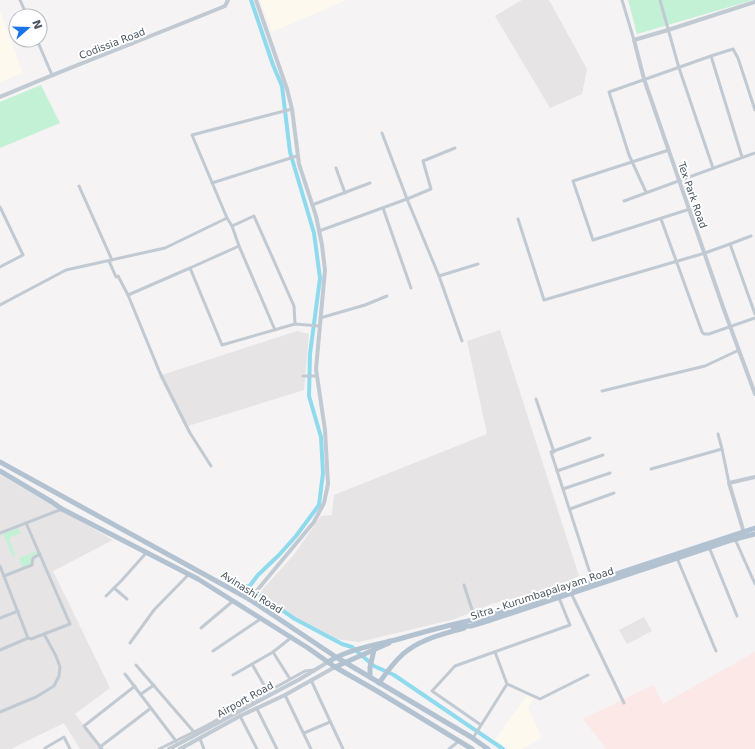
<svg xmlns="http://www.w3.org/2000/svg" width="755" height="749" viewBox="0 0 755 749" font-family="'DejaVu Sans',sans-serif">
	<rect width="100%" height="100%" fill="#f5f3f3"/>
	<!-- commercial -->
	<g fill="#fdf9ef">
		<path d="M260,0H347L272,32Z"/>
		<path d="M0,10L23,73L0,82Z"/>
		<path d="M527,695L533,699L528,708L542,738L522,749H508L495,740Z"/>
	</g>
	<!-- education -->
	<g fill="#e6e4e5">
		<path d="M522,0H549L587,69L582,94L550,108L495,16Z"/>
		<path d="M500,330L579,576L546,591L491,604L455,619L359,642L326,638L260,592L293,556L321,516L332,515L334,495L487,434L467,341Z"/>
		<path d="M297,331L309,334L304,390L185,427L159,376Z"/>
		<path d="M0,475L113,540L53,571L110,688L75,714L102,749H80L64,723L11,749H0Z"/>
		<path d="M644,617L652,631L627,644L619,630Z"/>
	</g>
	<!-- medical -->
	<path fill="#fce8e6" d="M755,652V749H604L606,748L583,719L653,685L663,704Z"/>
	<!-- green -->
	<g fill="#c3f1d5">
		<path d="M628,0H753L637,34Z"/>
		<path d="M41,85L60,123L0,148V102Z"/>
		<path d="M18,528L21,533L9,538L15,555L13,557L3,534Z"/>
		<path d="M37,551L38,553L31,557L32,563L30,565L22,568L19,558Z"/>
	</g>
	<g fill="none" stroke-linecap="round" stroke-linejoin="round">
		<!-- canal -->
		<g stroke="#90daee" stroke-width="4">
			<path d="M247,586L295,619L342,644L352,647L374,666L394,675L503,749"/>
			<path d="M248,588L258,575L279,555L296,536L319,505L323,473L321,437L309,396L310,354L320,278L314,233L290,152L282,86L273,65L251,0"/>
		</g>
		<!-- minor -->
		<g stroke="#c1cad2" stroke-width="3">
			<path d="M20,0L27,16"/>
			<path d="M622,0L634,40"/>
			<path d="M660,0L679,68L713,168"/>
			<path d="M37,40L52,75"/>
			<path d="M382,133L407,199L431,189L423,161L455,148"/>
			<path d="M669,150L573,181L593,240L690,209"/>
			<path d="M742,157L711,56L733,49L738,58L755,110"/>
			<path d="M336,168L345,193"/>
			<path d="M212,183L297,156"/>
			<path d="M79,186L112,260"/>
			<path d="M646,192L629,155L609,92L711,56"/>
			<path d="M624,201L755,153"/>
			<path d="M312,205L370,183"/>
			<path d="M0,207L23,255L0,267"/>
			<path d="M383,208L411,288"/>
			<path d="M227,218L192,135L292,109"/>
			<path d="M518,219L544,300L705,253L730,244"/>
			<path d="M661,219L702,332L704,334H709L755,318"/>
			<path d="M319,231L407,199L439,276L478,264"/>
			<path d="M751,236L730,244L755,314"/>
			<path d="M239,246L232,226L254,216L294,306L295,324"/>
			<path d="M109,261L116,277L118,276L128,295L190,268"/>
			<path d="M439,276L462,341"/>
			<path d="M128,295L160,373L190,433L211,466"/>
			<path d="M0,305L66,270L165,248L227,218L232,226"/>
			<path d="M320,318L365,305L387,296"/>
			<path d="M275,330L239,246L190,268L222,345L295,324L319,326"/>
			<path d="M303,376H317"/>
			<path d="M602,391L705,366L739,350"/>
			<path d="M536,399L554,452"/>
			<path d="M718,434L722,449"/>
			<path d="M590,438L551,452L589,570L595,582"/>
			<path d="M651,469L722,449L729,483"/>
			<path d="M557,471L603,455"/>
			<path d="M563,489L610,473"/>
			<path d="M570,509L614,493"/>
			<path d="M0,533L62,509"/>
			<path d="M735,539L755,584"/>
			<path d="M709,547L737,616"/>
			<path d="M677,558L716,651"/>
			<path d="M0,566L28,638L31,639L70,624L26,523"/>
			<path d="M4,576L32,565L33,558L40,554"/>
			<path d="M464,585L475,619"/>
			<path d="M114,588L127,599"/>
			<path d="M571,593L624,703"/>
			<path d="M106,596L122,580L147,552"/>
			<path d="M0,618L18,611"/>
			<path d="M201,628L233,601"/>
			<path d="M130,643L154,610L189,574"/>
			<path d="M0,650L28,638"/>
			<path d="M213,651L262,618"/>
			<path d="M273,652L290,679"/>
			<path d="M495,652L507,684L540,699L588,675"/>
			<path d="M252,664L268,692"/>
			<path d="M136,665L194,732"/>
			<path d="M125,674L176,741"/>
			<path d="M233,675L273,652L292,637"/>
			<path d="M311,680L343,749"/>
			<path d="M141,694L154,685"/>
			<path d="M285,695L311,749"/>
			<path d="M257,709L277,749"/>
			<path d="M0,712L36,697L54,686L59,676L60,667L56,656L44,634"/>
			<path d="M240,716L257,749"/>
			<path d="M481,725L432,691L455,666L570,625L559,598"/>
			<path d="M304,733L330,722"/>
			<path d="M473,738L507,684"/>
			<path d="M200,739L204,749"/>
			<path d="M100,747L151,708"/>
			<path d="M45,749V748L64,737L70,749"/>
			<path d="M102,749L84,726L135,686"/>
			<path d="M159,749L206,726L305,671L314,670"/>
			<path d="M449,749L459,741"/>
		</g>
		<!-- tertiary -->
		<g stroke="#c1cad2" stroke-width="4">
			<path d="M755,2L668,30L634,40L644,79L723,307L755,394"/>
			<path d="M0,97C74,65 150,37 225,6L228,0"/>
			<path d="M744,533L729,483L755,477"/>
			<path d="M249,600L314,522L324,503L328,484L325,430L316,369L325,270L322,245L316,216L299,164L292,109L287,89L256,0"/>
			<path d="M169,749L300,679L328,662"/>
			<path d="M180,749L240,716L285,695L335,667"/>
		</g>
		<!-- primary -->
		<g stroke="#b3c2d1" stroke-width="5">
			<path d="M0,462L249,599L336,657L471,737L488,749"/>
			<path d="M0,471L52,502L62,509L198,579L308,648L335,667L377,691L472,749"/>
			<path d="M453,627L471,626L491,620L732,540L755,534"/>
			<path d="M328,662C349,649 375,645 399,639C427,631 455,623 483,618L755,528"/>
			<path d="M335,667L389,643"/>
			<path d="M370,677V667L374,650"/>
			<path d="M379,683C386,673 394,662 403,654C420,639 444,634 464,628"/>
		</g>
	</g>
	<g text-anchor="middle" stroke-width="4" stroke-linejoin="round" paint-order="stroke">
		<!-- street labels -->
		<g font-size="10" fill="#4a5661" stroke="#fff">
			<text transform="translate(112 43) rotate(-21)" y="4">Codissia Road</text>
			<text transform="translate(693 195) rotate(71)" y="4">Tex Park Road</text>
			<text transform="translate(252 592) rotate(32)" y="4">Avinashi Road</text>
			<text transform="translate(542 593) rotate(-18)" y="4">Sitra - Kurumbapalayam Road</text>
			<text transform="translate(245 699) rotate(-29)" y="4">Airport Road</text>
		</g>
	</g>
	<!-- north arrow -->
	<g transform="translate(28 28) rotate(70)"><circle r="19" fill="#ffffff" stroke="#b7bbc0"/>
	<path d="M0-3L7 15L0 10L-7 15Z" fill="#1a73e8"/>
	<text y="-6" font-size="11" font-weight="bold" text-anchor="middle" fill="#4a5661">N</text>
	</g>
</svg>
